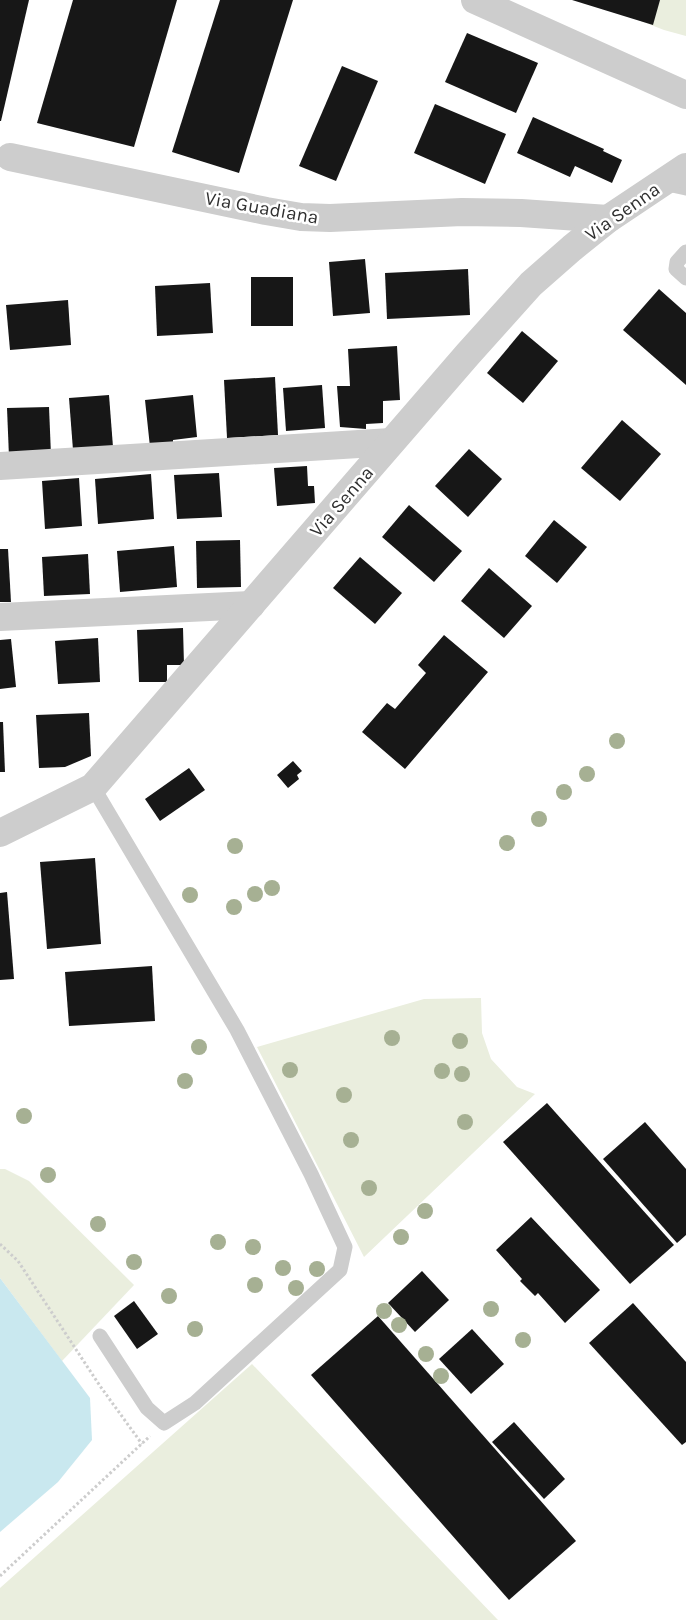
<svg xmlns="http://www.w3.org/2000/svg" width="686" height="1620" viewBox="0 0 686 1620" font-family="Karla,sans-serif">
	<rect width="100%" height="100%" fill="#fff"/>
	<!-- green -->
	<g fill="#eaeede">
		<path d="M587,0H686V36L664,30Z"/>
		<path d="M481,998L482,1033L491,1059L517,1087L535,1094L364,1257L257,1047L424,999Z"/>
		<path d="M0,1169H5L29,1181L134,1285L62,1361L0,1278Z"/>
		<path d="M252,1364L498,1620H0V1588Z"/>
	</g>
	<!-- water -->
	<path fill="#c9e8ef" d="M0,1278L90,1398L92,1440L58,1482L0,1532Z"/>
	<!-- building -->
	<g fill="#171717">
		<path d="M0,0H29L1,121H0Z"/>
		<path d="M73,0H177L134,147L37,123Z"/>
		<path d="M220,0H293L239,173L172,152Z"/>
		<path d="M572,0H660L653,25Z"/>
		<path d="M467,33L538,63L516,113L445,82Z"/>
		<path d="M342,66L378,81L336,181L299,166Z"/>
		<path d="M435,104L506,134L485,184L414,153Z"/>
		<path d="M533,117L604,149L603,151L622,160L612,183L575,166L570,177L517,153Z"/>
		<path d="M365,259L370,313L333,316L329,262Z"/>
		<path d="M468,269L470,315L387,319L385,273Z"/>
		<rect x="251" y="277" width="42" height="49"/>
		<path d="M210,283L213,333L157,336L155,286Z"/>
		<path d="M659,289L686,313V385L623,330Z"/>
		<path d="M68,300L71,345L10,350L6,305Z"/>
		<path d="M522,331L558,361L523,403L487,373Z"/>
		<path d="M397,346L400,400L383,401V423L366,424V429L340,427L337,386H350L348,349Z"/>
		<path d="M275,377L278,435L227,438L224,380Z"/>
		<path d="M322,385L325,428L286,431L283,388Z"/>
		<path d="M109,395L113,447L73,450L69,398Z"/>
		<path d="M193,395L197,437L173,440V445L150,447L145,400Z"/>
		<path d="M49,407L51,455L9,457L7,408Z"/>
		<path d="M622,420L661,454L620,501L581,468Z"/>
		<path d="M469,449L502,479L468,517L435,486Z"/>
		<path d="M307,466L308,486H314L315,503L277,506L274,468Z"/>
		<path d="M219,473L222,517L177,519L174,475Z"/>
		<path d="M151,474L154,519L98,524L95,479Z"/>
		<path d="M79,478L82,526L45,529L42,481Z"/>
		<path d="M409,505L462,551L434,582L382,537Z"/>
		<path d="M554,520L587,547L557,583L525,556Z"/>
		<path d="M240,540L241,587L197,588L196,541Z"/>
		<path d="M174,546L177,587L120,592L117,551Z"/>
		<path d="M0,549H8L11,602H0Z"/>
		<path d="M88,554L90,594L44,596L42,557Z"/>
		<path d="M360,557L402,593L375,624L333,588Z"/>
		<path d="M489,568L532,606L504,638L461,601Z"/>
		<path d="M183,628L184,665H167V682H139L137,630Z"/>
		<path d="M444,635L488,672L405,769L362,732L387,703L395,709L426,673L418,665Z"/>
		<path d="M98,638L100,682L58,684L55,641Z"/>
		<path d="M11,639L16,687L0,689V640Z"/>
		<path d="M89,713L91,756L65,767L39,768L36,715Z"/>
		<path d="M0,722H3L5,772H0Z"/>
		<path d="M293,761L302,771L297,775L299,779L288,788L277,775Z"/>
		<path d="M189,768L205,790L160,821L145,799Z"/>
		<path d="M95,858L101,944L47,949L40,862Z"/>
		<path d="M7,892L14,979L0,980V893Z"/>
		<path d="M152,966L155,1021L69,1026L65,972Z"/>
		<path d="M547,1103L674,1245L630,1284L503,1142Z"/>
		<path d="M645,1122L686,1169V1235L677,1243L603,1159Z"/>
		<path d="M531,1217L600,1290L565,1323L538,1293L535,1296L520,1281L522,1279L496,1250Z"/>
		<path d="M422,1271L449,1300L415,1332L388,1303Z"/>
		<path d="M134,1301L158,1334L137,1349L114,1316Z"/>
		<path d="M633,1303L686,1362V1442L682,1445L589,1343Z"/>
		<path d="M378,1316L576,1541L509,1600L311,1375Z"/>
		<path d="M472,1329L504,1364L471,1394L439,1359Z"/>
		<path d="M514,1422L565,1479L544,1499L492,1442Z"/>
	</g>
	<g fill="none" stroke-linecap="round" stroke-linejoin="round">
		<!-- path -->
		<g stroke="#cdcdcd" stroke-width="3" stroke-dasharray="2.5 2.5" stroke-linecap="butt">
			<path d="M0,1244L18,1261L100,1386L142,1444"/>
			<path d="M0,1576L150,1436"/>
		</g>
		<!-- service -->
		<g stroke="#cdcdcd" stroke-width="15">
			<path d="M663,183L686,188"/>
			<path d="M686,252L677,262L676,269L686,278"/>
			<path d="M93,787L237,1030L311,1174L345,1247L340,1270L195,1403L164,1423L147,1408L100,1336"/>
		</g>
		<!-- minor -->
		<g stroke="#cdcdcd" stroke-width="28">
			<path d="M475,0L686,95"/>
			<path d="M10,157L266,211L301,217L330,218L462,212L521,213L608,219"/>
			<path d="M0,466L391,442"/>
			<path d="M0,617L251,605"/>
			<path d="M0,833L93,787L468,354L531,284L572,248L608,219L686,167"/>
		</g>
	</g>
	<!-- trees -->
	<g fill="#a6b093">
		<circle cx="617" cy="741" r="8"/>
		<circle cx="587" cy="774" r="8"/>
		<circle cx="564" cy="792" r="8"/>
		<circle cx="539" cy="819" r="8"/>
		<circle cx="507" cy="843" r="8"/>
		<circle cx="235" cy="846" r="8"/>
		<circle cx="272" cy="888" r="8"/>
		<circle cx="255" cy="894" r="8"/>
		<circle cx="190" cy="895" r="8"/>
		<circle cx="234" cy="907" r="8"/>
		<circle cx="392" cy="1038" r="8"/>
		<circle cx="460" cy="1041" r="8"/>
		<circle cx="199" cy="1047" r="8"/>
		<circle cx="290" cy="1070" r="8"/>
		<circle cx="442" cy="1071" r="8"/>
		<circle cx="462" cy="1074" r="8"/>
		<circle cx="185" cy="1081" r="8"/>
		<circle cx="344" cy="1095" r="8"/>
		<circle cx="24" cy="1116" r="8"/>
		<circle cx="465" cy="1122" r="8"/>
		<circle cx="351" cy="1140" r="8"/>
		<circle cx="48" cy="1175" r="8"/>
		<circle cx="369" cy="1188" r="8"/>
		<circle cx="425" cy="1211" r="8"/>
		<circle cx="98" cy="1224" r="8"/>
		<circle cx="401" cy="1237" r="8"/>
		<circle cx="218" cy="1242" r="8"/>
		<circle cx="253" cy="1247" r="8"/>
		<circle cx="134" cy="1262" r="8"/>
		<circle cx="283" cy="1268" r="8"/>
		<circle cx="317" cy="1269" r="8"/>
		<circle cx="255" cy="1285" r="8"/>
		<circle cx="296" cy="1288" r="8"/>
		<circle cx="169" cy="1296" r="8"/>
		<circle cx="491" cy="1309" r="8"/>
		<circle cx="384" cy="1311" r="8"/>
		<circle cx="399" cy="1325" r="8"/>
		<circle cx="195" cy="1329" r="8"/>
		<circle cx="523" cy="1340" r="8"/>
		<circle cx="426" cy="1354" r="8"/>
		<circle cx="441" cy="1376" r="8"/>
	</g>
	<g text-anchor="middle" stroke-width="5" stroke-linejoin="round" paint-order="stroke">
		<!-- street labels -->
		<g font-size="19" fill="#303030" stroke="#fff">
			<text transform="translate(262 207) rotate(10)" y="7">Via Guadiana</text>
			<text transform="translate(622 211) rotate(-35)" y="7">Via Senna</text>
			<text transform="translate(341 501) rotate(-49)" y="7">Via Senna</text>
		</g>
	</g>
</svg>
